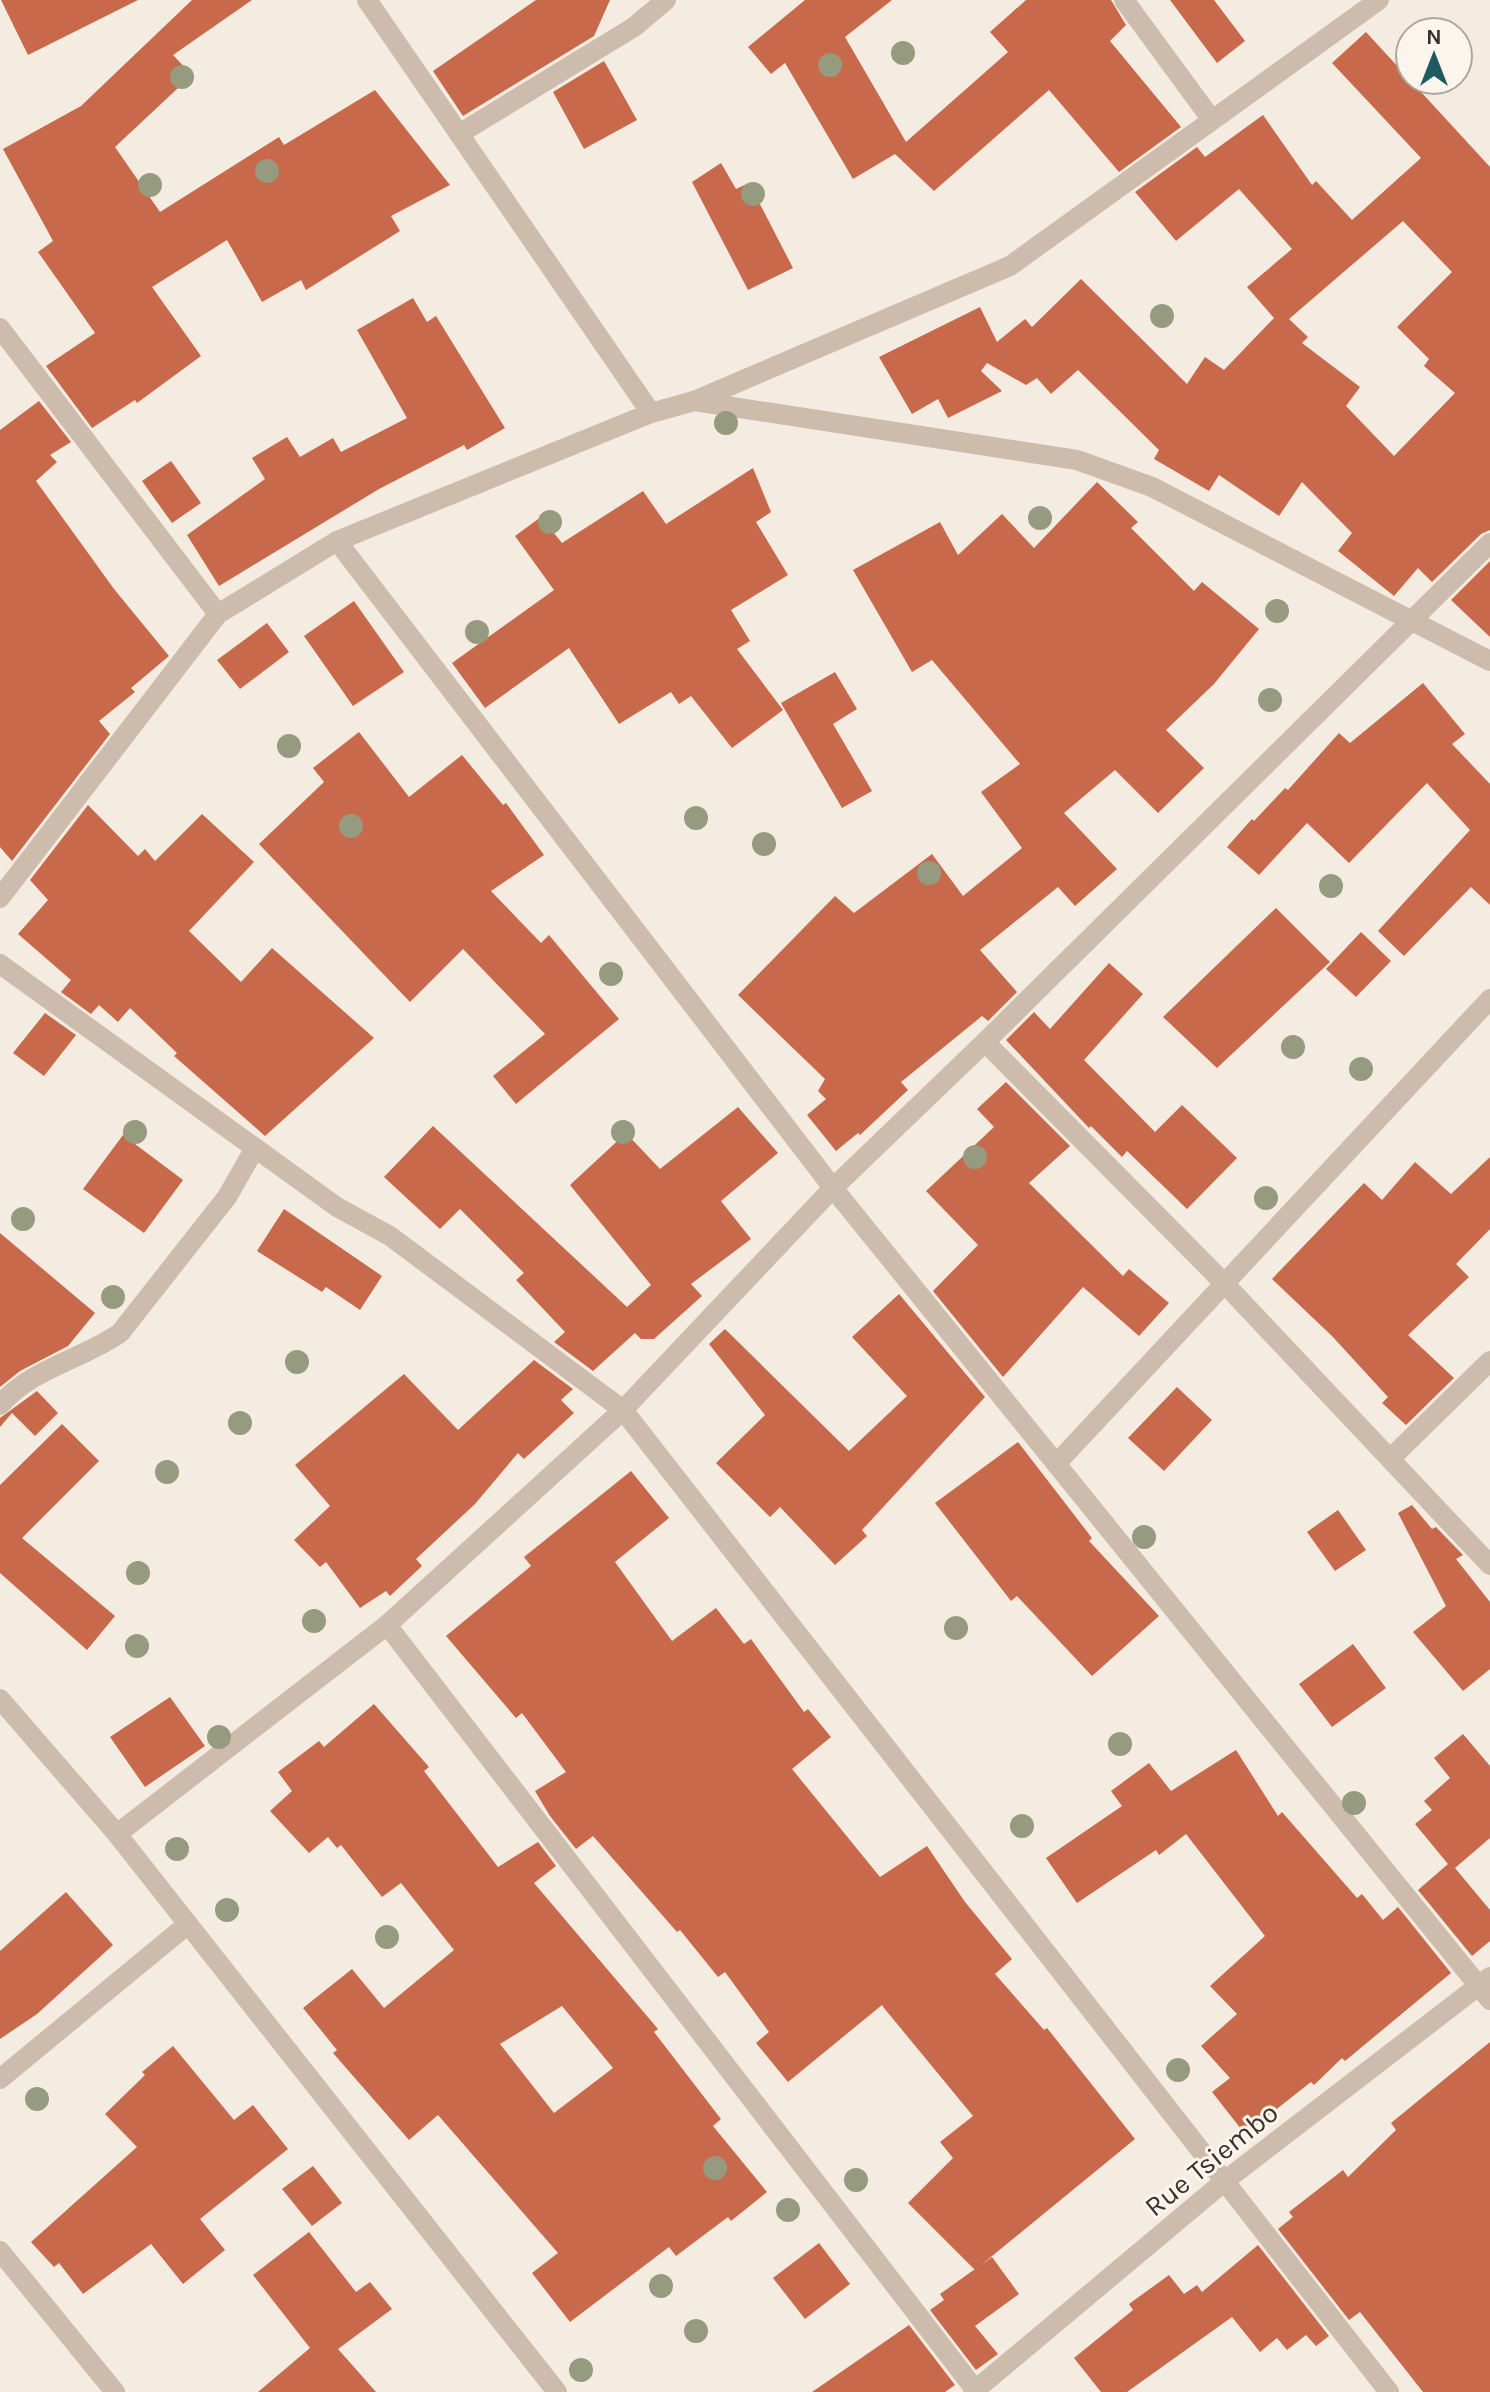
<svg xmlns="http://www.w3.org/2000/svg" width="1490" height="2392" viewBox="0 0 1490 2392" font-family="Karla,sans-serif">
	<rect width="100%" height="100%" fill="#f4ebe1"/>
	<!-- building -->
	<g fill="#c8694b" fill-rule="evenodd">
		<path d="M1,0H138L28,55Z"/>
		<path d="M192,0H252L173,55L192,75L115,147L160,212L279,137L284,145L375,90L450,185L391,216L400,231L306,290L301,280L262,302L227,240L152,287L201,356L137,403L135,400L92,428L46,366L95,333L38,252L53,241L3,149L81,106Z"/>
		<path d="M536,0H610L594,36L463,116L433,71Z"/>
		<path d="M805,0H892L845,37L906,142L1008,52L990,32L1026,0H1111L1126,25L1110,41L1181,127L1119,172L1049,90L934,191L895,154L853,179L785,63L771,74L748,47Z"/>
		<path d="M1170,0H1214L1245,41L1217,63Z"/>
		<path d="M1366,32L1490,167V530L1481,534L1432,582L1418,568L1394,596L1338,551L1352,533L1302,482L1279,516L1219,475L1209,491L1154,459L1159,450L1078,370L1051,394L1037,378L1026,385L987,363L981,371L1002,391L948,418L938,399L912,414L879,357L980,307L997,342L1025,319L1032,327L1081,279L1187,384L1205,357L1224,370L1274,318L1247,287L1292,249L1239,189L1176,241L1135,192L1197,147L1205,157L1263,115L1312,185L1316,181L1352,220L1421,158L1332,63ZM1403,221L1452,272L1397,327L1429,359L1424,366L1455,393L1394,456L1346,406L1360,387L1302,343L1308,337L1289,319Z"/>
		<path d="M604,61L637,120L584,149L553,92Z"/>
		<path d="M721,163L736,189L749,183L793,268L748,290L692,182Z"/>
		<path d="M413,298L427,322L436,316L505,428L467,450L464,445L379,489L219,586L187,535L265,479L252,458L287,437L300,457L333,438L341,452L407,418L357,330Z"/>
		<path d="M39,401L71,442L50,455L57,462L36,481L114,589L169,656L131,688L135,692L99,721L110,734L12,861L0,847V430Z"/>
		<path d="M171,461L201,503L172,523L142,481Z"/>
		<path d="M753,468L771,512L756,522L788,575L731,610L750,641L737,649L783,710L732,748L691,696L679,704L671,692L619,724L569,648L485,708L452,663L554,590L515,536L541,517L562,543L643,491L666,524Z"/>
		<path d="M1097,482L1138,522L1131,528L1194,591L1202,582L1259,629L1214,684L1166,730L1204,768L1158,813L1115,770L1064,813L1117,869L1075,906L1058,887L980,950L1017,992L988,1021L982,1016L901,1082L908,1090L860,1135L858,1133L836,1151L807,1115L826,1099L818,1091L825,1079L738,995L835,896L854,913L932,854L963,896L1022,848L981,792L1020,764L932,660L912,672L853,570L940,522L958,555L1002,514L1034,548Z"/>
		<path d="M1490,561V637L1451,600Z"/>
		<path d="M354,601L404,672L353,706L304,636Z"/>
		<path d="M267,623L289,652L240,689L217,660Z"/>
		<path d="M835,672L857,709L833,724L872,791L842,808L781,703Z"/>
		<path d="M1423,683L1465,734L1452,744L1490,784V905L1471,887L1404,956L1378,931L1470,830L1427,783L1349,863L1307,823L1259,875L1227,847L1252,819L1254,821L1285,788L1288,790L1339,733L1350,743Z"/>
		<path d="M359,732L409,797L462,755L503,805L506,803L544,855L491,891L541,943L549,935L619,1019L516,1104L493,1076L545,1034L463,949L410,1002L259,844L324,782L313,768Z"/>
		<path d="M88,805L138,856L145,849L155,861L202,814L254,862L189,931L241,982L272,948L374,1038L265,1136L174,1056L177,1053L130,1008L118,1022L99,1005L91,1014L61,992L71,980L18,934L48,900L30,880Z"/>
		<path d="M1276,908L1330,962L1217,1068L1163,1017Z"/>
		<path d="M1361,932L1391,961L1356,997L1326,969Z"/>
		<path d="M1109,963L1143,994L1084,1060L1155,1132L1182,1105L1237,1158L1187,1209L1127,1151L1122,1157L1091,1126L1089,1128L1006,1040L1034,1012L1050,1029Z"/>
		<path d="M45,1013L76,1035L44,1076L13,1053Z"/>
		<path d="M1006,1082L1070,1146L1029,1183L1123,1276L1129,1269L1169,1303L1139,1336L1083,1287L1003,1377L933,1291L978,1245L926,1191L994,1127L977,1109Z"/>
		<path d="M738,1107L778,1153L721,1201L751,1239L691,1284L702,1296L654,1339H641L635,1333L593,1371L554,1342L565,1332L516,1280L524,1273L460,1209L440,1229L384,1177L433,1126L627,1307L651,1285L570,1185L626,1133L660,1169Z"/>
		<path d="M123,1135L183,1180L144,1233L83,1189Z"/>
		<path d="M1490,1157V1229L1456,1264L1469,1277L1408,1335L1454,1378L1406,1425L1382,1403L1388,1397L1332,1336L1272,1279L1364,1183L1382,1200L1415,1162L1451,1194Z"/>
		<path d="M284,1209L382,1276L360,1310L326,1287L322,1292L257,1251Z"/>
		<path d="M0,1233L95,1313L68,1346L20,1371L0,1387Z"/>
		<path d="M899,1294L985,1397L862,1530L867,1536L835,1565L780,1507L770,1517L716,1463L765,1415L709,1344L725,1329L849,1451L907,1396L852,1337Z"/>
		<path d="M534,1360L573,1389L561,1400L574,1413L524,1459L518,1453L475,1504L416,1559L422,1566L390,1596L386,1591L360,1608L326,1562L320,1567L294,1540L330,1506L295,1465L404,1374L458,1430Z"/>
		<path d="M1177,1387L1212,1420L1164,1471L1128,1438Z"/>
		<path d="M37,1391L58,1413L35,1436L12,1413L0,1427V1418Z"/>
		<path d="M62,1424L99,1461L22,1538L115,1616L87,1650L0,1573V1485Z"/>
		<path d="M1018,1442L1092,1538L1089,1541L1159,1616L1092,1676L1017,1596L1011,1601L935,1503Z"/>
		<path d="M631,1471L669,1518L615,1562L672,1641L716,1608L744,1644L751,1639L804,1712L808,1709L831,1737L792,1769L880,1877L927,1846L965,1902L1012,1959L995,1974L1044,2030L1047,2028L1135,2139L975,2270L908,2203L953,2158L940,2142L973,2116L884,2008L882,2005L788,2082L756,2043L769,2032L725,1972L718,1977L680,1930L677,1932L593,1836L576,1849L550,1816L535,1791L566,1772L522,1713L516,1718L446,1636L531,1566L524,1557Z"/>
		<path d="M1412,1505L1432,1529L1436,1527L1463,1555L1456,1559L1490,1602V1669L1463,1691L1413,1632L1446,1606L1398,1513Z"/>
		<path d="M1338,1510L1366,1550L1335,1571L1307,1532Z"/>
		<path d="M1353,1644L1386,1688L1332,1727L1299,1684Z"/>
		<path d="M170,1697L205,1746L145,1787L110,1737Z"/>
		<path d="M374,1704L429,1767L424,1771L498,1867L538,1842L556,1866L534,1883L658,2029L654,2032L721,2119L713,2126L767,2192L731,2221L728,2217L676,2256L669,2247L570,2322L532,2273L558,2253L438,2115L409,2140L333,2053L337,2050L303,2008L352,1969L384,2008L454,1950L401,1883L382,1897L341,1845L337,1848L328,1837L309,1853L270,1811L292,1791L278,1772L319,1741L324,1747ZM562,2006L613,2068L554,2113L500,2044Z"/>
		<path d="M1463,1734L1490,1766V1838L1455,1868L1490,1910V1941L1472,1956L1418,1890L1448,1864L1415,1824L1432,1810L1424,1801L1450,1778L1434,1758Z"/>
		<path d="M1236,1750L1278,1816L1282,1812L1357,1898L1362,1894L1383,1920L1398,1907L1451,1973L1345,2061L1342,2058L1314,2085L1311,2082L1245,2134L1212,2092L1230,2078L1201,2046L1237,2014L1210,1986L1265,1936L1186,1834L1159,1855L1156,1850L1077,1903L1046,1858L1122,1806L1111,1791L1149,1763L1171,1791Z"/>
		<path d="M66,1892L113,1945L37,2014L0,2039V1951Z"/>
		<path d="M1490,2042V2392H1423L1360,2312L1349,2320L1278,2229L1293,2217L1289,2212L1343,2170L1348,2177L1396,2130L1391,2123Z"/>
		<path d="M173,2046L234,2120L253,2105L288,2149L200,2219L225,2250L183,2284L151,2244L83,2294L59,2263L54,2267L31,2242L137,2147L105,2114L145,2075L142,2072Z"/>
		<path d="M313,2166L342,2203L312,2226L282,2189Z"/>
		<path d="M309,2232L356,2292L370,2282L392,2309L338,2349L376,2392H258L310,2348L253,2275Z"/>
		<path d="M819,2243L850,2284L805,2319L773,2278Z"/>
		<path d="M1258,2245L1329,2336L1316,2346L1306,2335L1287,2350L1277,2338L1260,2352L1232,2317L1127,2392H1101L1074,2358L1133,2310L1129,2304L1169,2275L1184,2294L1197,2285L1202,2292Z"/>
		<path d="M992,2257L1019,2294L975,2326L998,2354L976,2370L930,2310L944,2300L940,2294Z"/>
		<path d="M909,2325L955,2385L945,2392H812Z"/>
	</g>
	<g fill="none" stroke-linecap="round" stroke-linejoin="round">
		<!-- minor -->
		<g stroke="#cdbbac" stroke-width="20">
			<path d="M367,0L651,413"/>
			<path d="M1124,0L1212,120"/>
			<path d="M459,134L634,27L666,0"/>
			<path d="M0,328L218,614"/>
			<path d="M694,401L1077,460L1152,487L1490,661"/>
			<path d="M337,541L833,1188L1490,2000"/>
			<path d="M0,898L218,614L337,541L651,413L694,401L1010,266L1379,0"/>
			<path d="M0,964L337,1207L390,1236L623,1410L1389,2392"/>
			<path d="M985,1042L1224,1283L1490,1565"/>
			<path d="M0,1405C32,1368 81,1360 120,1333L227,1197L255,1148"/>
			<path d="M1391,1458L1490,1361"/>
			<path d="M1056,1464L1490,999"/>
			<path d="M387,1625L977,2392"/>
			<path d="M0,1699L117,1834L557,2392"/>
			<path d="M117,1834L387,1625L623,1410L833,1188L985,1042L1490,543"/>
			<path d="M0,2079L188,1924"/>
			<path d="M0,2251L115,2392"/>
			<path d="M973,2392L1226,2180L1490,1977"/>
		</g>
	</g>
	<!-- trees -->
	<g fill="#969b7f">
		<circle cx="903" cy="53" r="12"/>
		<circle cx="830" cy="65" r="12"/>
		<circle cx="182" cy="77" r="12"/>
		<circle cx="267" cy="171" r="12"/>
		<circle cx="150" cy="185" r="12"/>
		<circle cx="753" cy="194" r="12"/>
		<circle cx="1162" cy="316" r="12"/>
		<circle cx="726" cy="423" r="12"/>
		<circle cx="1040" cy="518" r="12"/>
		<circle cx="550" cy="522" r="12"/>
		<circle cx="1277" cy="611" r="12"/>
		<circle cx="477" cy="632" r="12"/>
		<circle cx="1270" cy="700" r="12"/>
		<circle cx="289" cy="746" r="12"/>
		<circle cx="696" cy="818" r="12"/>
		<circle cx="351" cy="826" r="12"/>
		<circle cx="764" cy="844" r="12"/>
		<circle cx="929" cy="873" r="12"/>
		<circle cx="1331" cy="886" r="12"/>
		<circle cx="611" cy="974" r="12"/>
		<circle cx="1293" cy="1047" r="12"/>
		<circle cx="1361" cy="1069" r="12"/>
		<circle cx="135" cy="1132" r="12"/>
		<circle cx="623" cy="1132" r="12"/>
		<circle cx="975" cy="1157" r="12"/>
		<circle cx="1266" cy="1198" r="12"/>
		<circle cx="23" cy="1219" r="12"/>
		<circle cx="113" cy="1297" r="12"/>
		<circle cx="297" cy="1362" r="12"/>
		<circle cx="240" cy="1423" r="12"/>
		<circle cx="167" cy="1472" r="12"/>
		<circle cx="1144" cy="1537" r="12"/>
		<circle cx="138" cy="1573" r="12"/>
		<circle cx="314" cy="1621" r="12"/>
		<circle cx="956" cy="1628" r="12"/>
		<circle cx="137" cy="1646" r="12"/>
		<circle cx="219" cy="1737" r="12"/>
		<circle cx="1120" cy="1744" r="12"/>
		<circle cx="1354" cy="1803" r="12"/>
		<circle cx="1022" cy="1826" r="12"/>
		<circle cx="177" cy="1849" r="12"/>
		<circle cx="227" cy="1910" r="12"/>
		<circle cx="387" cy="1937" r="12"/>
		<circle cx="1178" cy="2070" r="12"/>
		<circle cx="37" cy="2099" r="12"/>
		<circle cx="715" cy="2168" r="12"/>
		<circle cx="856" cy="2180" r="12"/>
		<circle cx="788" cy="2210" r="12"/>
		<circle cx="661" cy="2286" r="12"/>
		<circle cx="696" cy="2331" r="12"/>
		<circle cx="581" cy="2370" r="12"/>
	</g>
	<g text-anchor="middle" stroke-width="6" stroke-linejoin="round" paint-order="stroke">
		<!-- street labels -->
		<g font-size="28" fill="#3b302b" stroke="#fbf5ee">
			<text transform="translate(1211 2159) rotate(-39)" y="10">Rue Tsiembo</text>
		</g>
	</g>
	<!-- north arrow -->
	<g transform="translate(1434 56)"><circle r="38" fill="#fbf5ee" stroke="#aea6a0" stroke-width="2"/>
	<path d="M0-6L14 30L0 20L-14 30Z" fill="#1f5a5e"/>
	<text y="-12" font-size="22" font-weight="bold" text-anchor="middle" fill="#3b302b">N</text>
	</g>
</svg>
